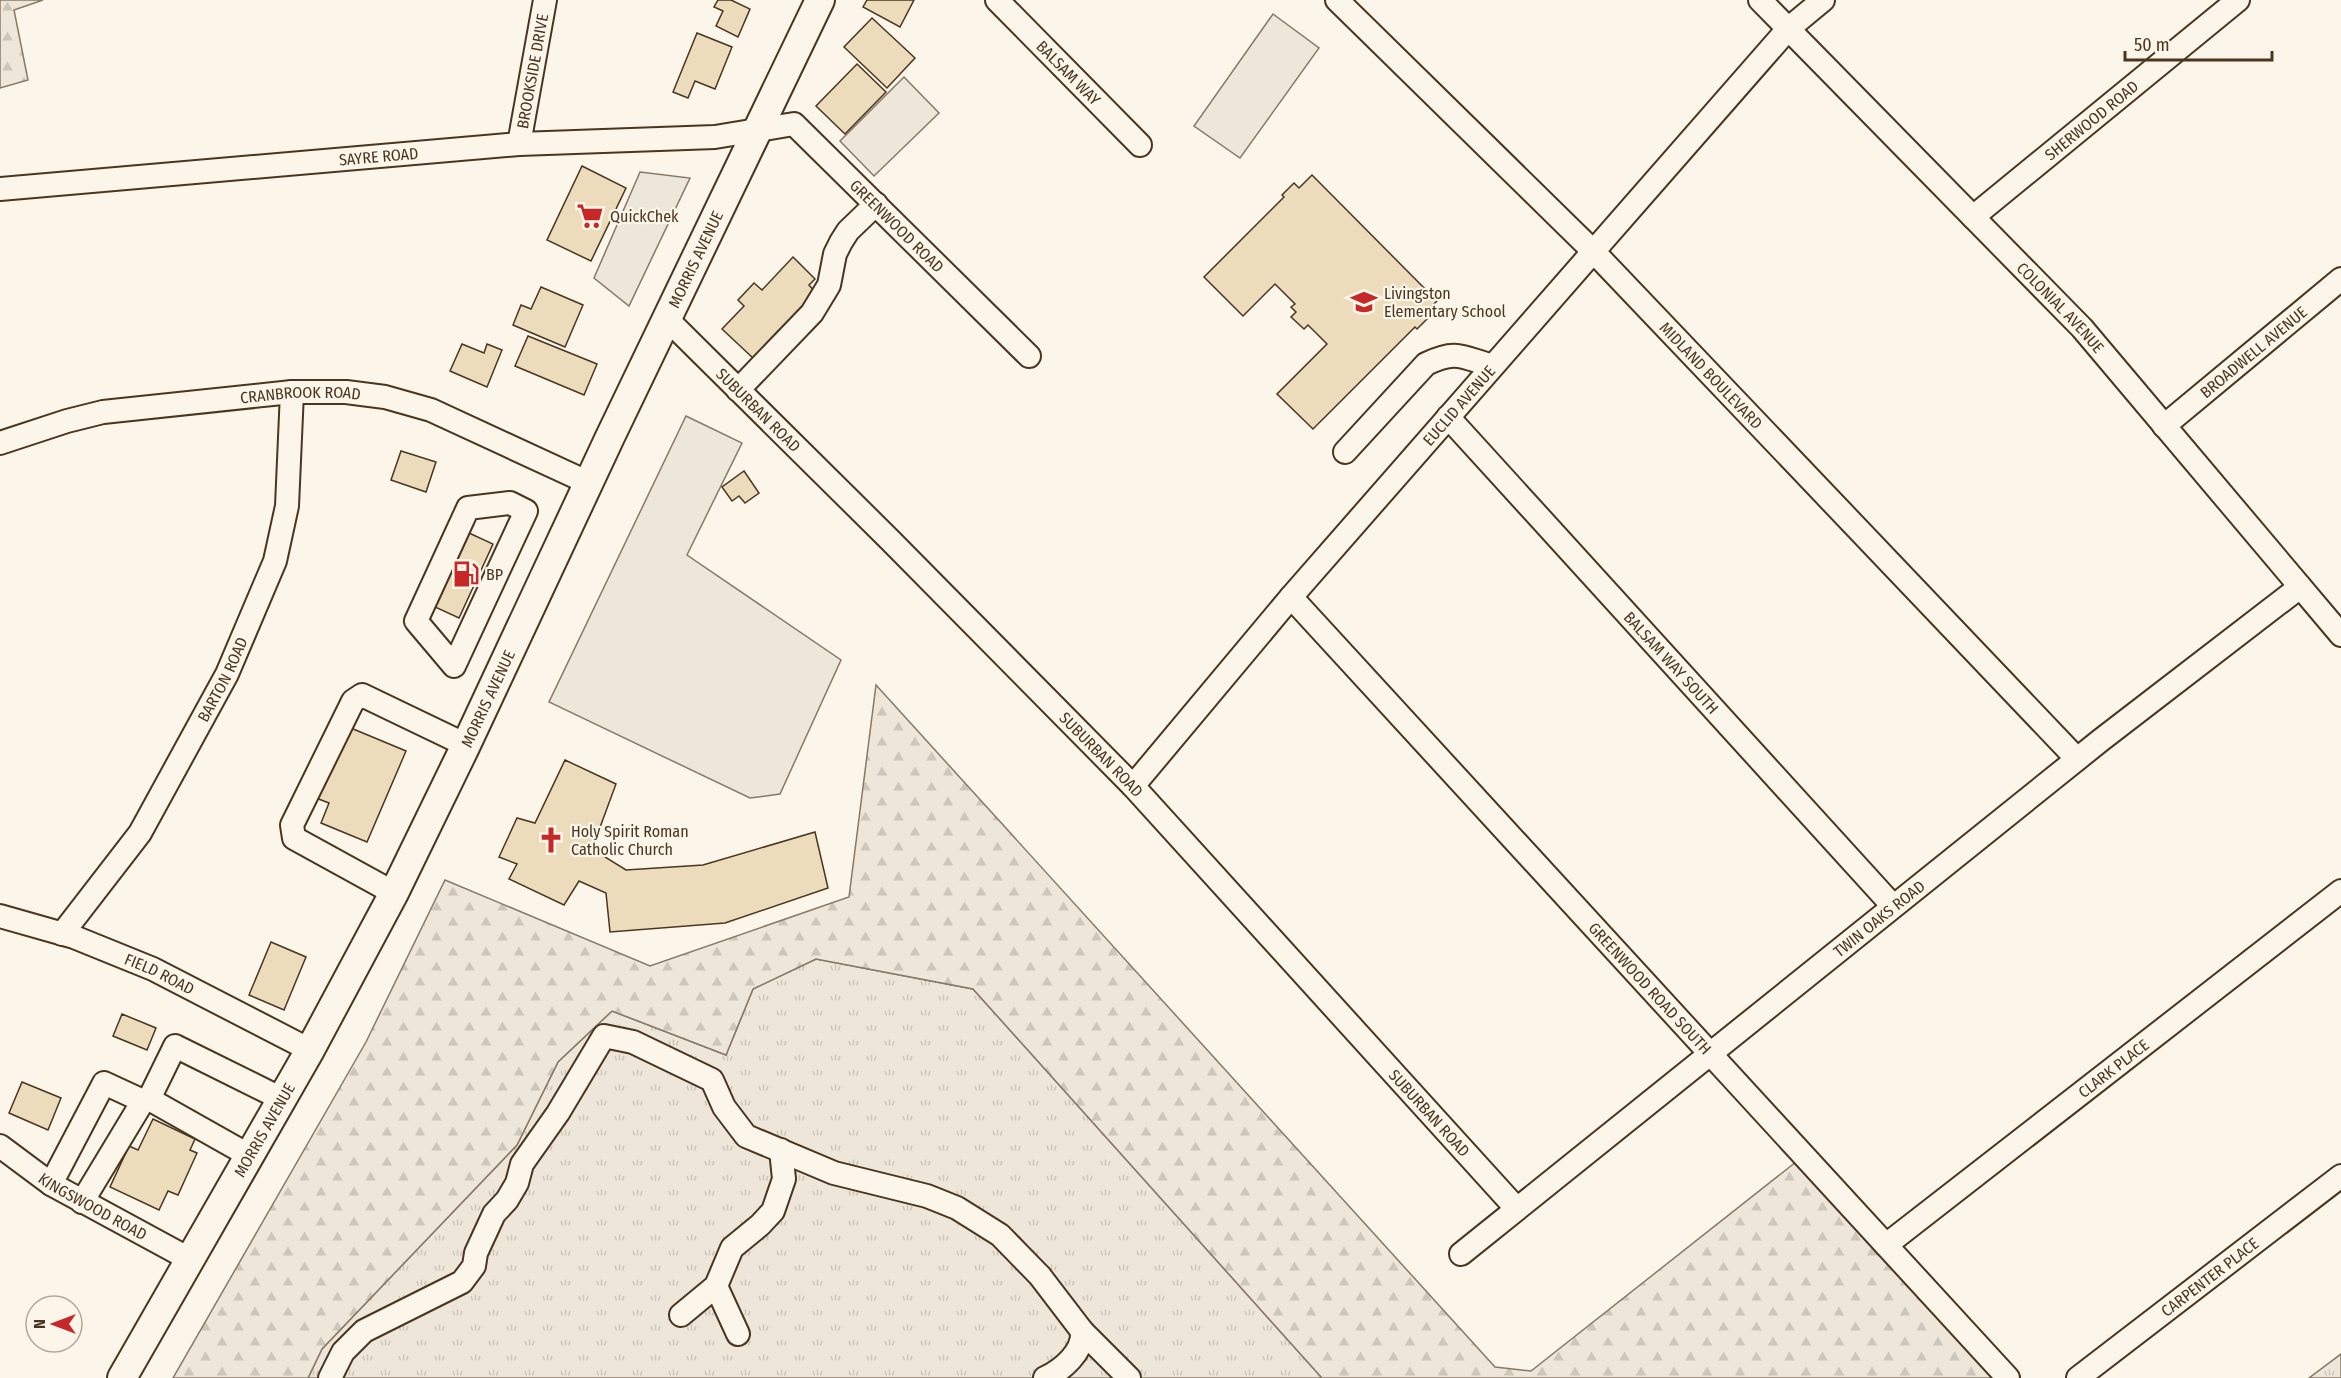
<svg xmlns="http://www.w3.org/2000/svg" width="2341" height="1378" viewBox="0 0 2341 1378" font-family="'Fira Sans Condensed',sans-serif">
	<defs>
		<pattern id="grass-tufts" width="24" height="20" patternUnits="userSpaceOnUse" patternTransform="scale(1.5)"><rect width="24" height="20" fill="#ede6d9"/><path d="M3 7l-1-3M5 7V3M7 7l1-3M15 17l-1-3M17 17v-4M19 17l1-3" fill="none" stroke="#cdc6ba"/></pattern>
		<pattern id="forest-firs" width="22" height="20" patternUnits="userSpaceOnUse" patternTransform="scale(1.5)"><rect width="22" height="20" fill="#ede6d9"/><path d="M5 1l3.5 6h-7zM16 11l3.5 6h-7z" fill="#cdc6ba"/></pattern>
	</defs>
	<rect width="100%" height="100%" fill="#fbf6e9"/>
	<!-- grass -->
	<g fill="url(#grass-tufts)" stroke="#887966" stroke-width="1.5">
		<path d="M816,959L973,989L1322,1378H308L322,1349L517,1145L558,1062L612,1011L726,1055L753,989Z"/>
		<path d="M2341,1354V1378H2309Z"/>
	</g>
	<!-- forest -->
	<g fill="url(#forest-firs)" stroke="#887966" stroke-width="1.5">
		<path d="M0,0H43L14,10L28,80L0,88Z"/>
		<path d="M876,685L1495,1367L1531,1371L1801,1158L2006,1378H1322L973,989L816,959L753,989L726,1055L612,1011L558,1062L517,1145L322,1349L308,1378H173L366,1042L445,880L650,966L849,897Z"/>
	</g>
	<!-- parking -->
	<g fill="#ede7d9" stroke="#887966" stroke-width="1.5">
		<path d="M1273,14L1319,48L1240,158L1194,126Z"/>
		<path d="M904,77L939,113L874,176L840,141Z"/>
		<path d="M640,172L690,178L629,306L594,278Z"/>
		<path d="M686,416L742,443L687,555L841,660L780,794L750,798L549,702Z"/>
	</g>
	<!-- building -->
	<g fill="#ecdcbc" stroke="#4a3520" stroke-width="1.5">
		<path d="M718,0H731L750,9L738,37L716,26L723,11L714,7Z"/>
		<path d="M867,0H914L900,27L863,7Z"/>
		<path d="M872,18L915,58L887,88L844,47Z"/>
		<path d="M697,33L732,47L715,89L695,81L688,98L673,92Z"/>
		<path d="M857,64L886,92L845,134L816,106Z"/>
		<path d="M582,166L626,188L591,261L547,240Z"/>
		<path d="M1312,175L1437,301L1424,314L1428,318L1417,329L1415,327L1313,429L1277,394L1327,344L1308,325L1304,329L1291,317L1296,312L1291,307L1295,304L1275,284L1243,316L1204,277L1284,197L1282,195L1294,183L1299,188Z"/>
		<path d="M793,257L815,279L809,285L816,293L754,359L722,329L744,306L738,300L754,283L762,290Z"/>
		<path d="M541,287L583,305L565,347L513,325L521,305L531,309Z"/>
		<path d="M528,336L597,364L584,395L515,366Z"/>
		<path d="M462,344L484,353L487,344L502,350L487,387L450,371Z"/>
		<path d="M401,451L436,462L426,492L391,480Z"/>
		<path d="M744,471L759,493L745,503L739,496L732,501L722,487Z"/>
		<path d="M469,533L493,544L459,618L435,607Z"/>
		<path d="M346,726L406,751L367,842L321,823L329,803L316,798Z"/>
		<path d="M565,760L616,784L592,849L626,870L703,865L815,832L828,888L725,923L610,932L606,893L579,881L564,905L509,879L517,864L499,857L517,818L535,823Z"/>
		<path d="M271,942L306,957L284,1010L249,995Z"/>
		<path d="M122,1014L156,1028L147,1050L113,1036Z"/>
		<path d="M22,1082L61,1098L48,1130L9,1113Z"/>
		<path d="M153,1119L195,1139L190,1150L197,1153L178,1195L168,1191L159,1210L110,1187L129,1146L138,1150Z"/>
	</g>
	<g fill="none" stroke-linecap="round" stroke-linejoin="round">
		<!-- minor casing -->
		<g stroke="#4a3520" stroke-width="26">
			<g id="minor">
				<path id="s1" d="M997,0L1140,145"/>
				<path id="s2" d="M1337,0L1593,251L2077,759"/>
				<path id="s3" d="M1760,0L2082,328L2341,635"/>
				<path id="s4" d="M519,144L545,0"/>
				<path id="s5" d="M0,189L519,144L715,137L794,124L1029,356"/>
				<path id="s6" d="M1973,217L2238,0"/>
				<path id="s7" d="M667,319L890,540L1133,786L1516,1208"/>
				<path d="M738,390L812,313L829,285L835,254L841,242L848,231L876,204"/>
				<path id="s8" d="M1448,417L1893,906"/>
				<path id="s9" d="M2164,426L2341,279"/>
				<path id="s10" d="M0,443L67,421L103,412L292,392H346L385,397L431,410L589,483"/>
				<path d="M1345,452L1426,364C1456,349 1463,357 1492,366"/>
				<path d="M510,503L526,511L454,666L416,621L468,508Z"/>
				<path id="s11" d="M1291,597L2008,1378"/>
				<path id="s12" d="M1133,786L1291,597L1788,29L1823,0"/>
				<path d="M394,893L294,838L292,825L353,701L362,695L466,745"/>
				<path id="s13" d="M0,916L74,937L153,969L310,1050"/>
				<path id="s14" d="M62,934L140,833L227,674L275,561L287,506L292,392"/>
				<path id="s15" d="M0,1146L51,1184L191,1260"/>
				<path d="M250,1156L149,1099L175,1046L282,1099"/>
				<path d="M51,1184L104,1083L143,1101L82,1202"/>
				<path id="s16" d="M1886,1245L2341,891"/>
				<path id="s17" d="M1461,1254L2101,740L2300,587"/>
				<path d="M716,1286L738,1334"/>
				<path d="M681,1315L716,1286L732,1248L760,1225L773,1211L784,1179L781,1150"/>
				<path d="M1082,1331L1129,1378"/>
				<path d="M330,1378L343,1352L364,1331L462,1282L474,1266L476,1253L494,1214L507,1200L517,1183L522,1164L558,1113L604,1036L633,1042L712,1080L724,1107L746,1136L834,1173L927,1196L957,1208L1000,1235L1040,1276L1082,1331C1084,1352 1062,1370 1045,1378"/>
				<path id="s18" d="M2078,1378L2341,1176"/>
			</g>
		</g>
		<!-- major casing -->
		<g stroke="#4a3520" stroke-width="32">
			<g id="major">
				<path id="s19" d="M122,1378L310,1050L394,893L466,745L610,437L820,0"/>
			</g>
		</g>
		<!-- minor -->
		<use href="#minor" stroke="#fbf6e9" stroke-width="22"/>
		<!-- major -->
		<use href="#major" stroke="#fbf6e9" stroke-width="28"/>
	</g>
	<!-- icons -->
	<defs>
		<g id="supermarket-bare" transform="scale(2.07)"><path d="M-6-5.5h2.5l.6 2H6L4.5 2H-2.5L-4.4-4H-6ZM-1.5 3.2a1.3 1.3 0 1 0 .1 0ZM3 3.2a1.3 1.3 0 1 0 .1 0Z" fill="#c62828" stroke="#fbf6e9" stroke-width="2.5" paint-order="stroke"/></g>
		<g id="school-bare" transform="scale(2.07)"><path d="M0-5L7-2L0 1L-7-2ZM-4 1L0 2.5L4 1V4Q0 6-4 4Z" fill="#c62828" stroke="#fbf6e9" stroke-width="2.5" paint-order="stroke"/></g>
		<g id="fuel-bare" transform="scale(2.07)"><path d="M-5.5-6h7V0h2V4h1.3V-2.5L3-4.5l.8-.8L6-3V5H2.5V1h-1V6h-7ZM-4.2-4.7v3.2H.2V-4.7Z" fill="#c62828" stroke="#fbf6e9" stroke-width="2.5" paint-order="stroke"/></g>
		<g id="church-bare" transform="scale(2.07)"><path d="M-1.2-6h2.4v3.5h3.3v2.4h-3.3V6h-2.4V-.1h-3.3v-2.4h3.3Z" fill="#c62828" stroke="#fbf6e9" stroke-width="2.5" paint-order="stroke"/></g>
	</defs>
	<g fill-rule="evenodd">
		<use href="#supermarket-bare" x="590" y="216"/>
		<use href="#school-bare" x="1364" y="302"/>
		<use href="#fuel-bare" x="466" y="574"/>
		<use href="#church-bare" x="551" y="840"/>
	</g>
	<g text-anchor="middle" stroke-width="4.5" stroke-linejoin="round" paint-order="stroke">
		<!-- street labels -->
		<g font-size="16" fill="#4a3520" stroke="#fbf6e9">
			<text dy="6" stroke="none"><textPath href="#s4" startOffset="74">BROOKSIDE DRIVE</textPath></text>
			<text dy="6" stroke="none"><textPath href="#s1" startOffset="102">BALSAM WAY</textPath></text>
			<text dy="6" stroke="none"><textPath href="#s6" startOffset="153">SHERWOOD ROAD</textPath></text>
			<text dy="6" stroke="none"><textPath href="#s5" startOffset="380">SAYRE ROAD</textPath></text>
			<text dy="6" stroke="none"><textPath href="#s5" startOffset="942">GREENWOOD ROAD</textPath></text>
			<text dy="6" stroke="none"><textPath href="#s19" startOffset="1258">MORRIS AVENUE</textPath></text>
			<text dy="6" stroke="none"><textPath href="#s3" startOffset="430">COLONIAL AVENUE</textPath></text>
			<text dy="6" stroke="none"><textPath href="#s9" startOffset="116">BROADWELL AVENUE</textPath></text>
			<text dy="6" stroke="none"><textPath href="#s2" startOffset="530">MIDLAND BOULEVARD</textPath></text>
			<text dy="6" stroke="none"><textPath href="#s10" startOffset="306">CRANBROOK ROAD</textPath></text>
			<text dy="6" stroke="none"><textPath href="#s12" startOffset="501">EUCLID AVENUE</textPath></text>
			<text dy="6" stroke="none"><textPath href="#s7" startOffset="129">SUBURBAN ROAD</textPath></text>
			<text dy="6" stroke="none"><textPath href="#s8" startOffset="332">BALSAM WAY SOUTH</textPath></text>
			<text dy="6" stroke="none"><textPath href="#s14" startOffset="302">BARTON ROAD</textPath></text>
			<text dy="6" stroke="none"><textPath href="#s19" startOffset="772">MORRIS AVENUE</textPath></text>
			<text dy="6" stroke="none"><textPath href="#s7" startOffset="615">SUBURBAN ROAD</textPath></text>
			<text dy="6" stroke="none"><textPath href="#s17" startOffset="536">TWIN OAKS ROAD</textPath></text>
			<text dy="6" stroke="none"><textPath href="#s13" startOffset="170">FIELD ROAD</textPath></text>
			<text dy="6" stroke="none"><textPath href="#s11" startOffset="531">GREENWOOD ROAD SOUTH</textPath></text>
			<text dy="6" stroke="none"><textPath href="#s16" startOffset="288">CLARK PLACE</textPath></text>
			<text dy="6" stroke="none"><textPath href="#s7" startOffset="1101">SUBURBAN ROAD</textPath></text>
			<text dy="6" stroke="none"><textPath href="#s19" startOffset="286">MORRIS AVENUE</textPath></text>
			<text dy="6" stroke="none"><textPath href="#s15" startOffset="111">KINGSWOOD ROAD</textPath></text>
			<text dy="6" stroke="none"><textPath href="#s18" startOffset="166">CARPENTER PLACE</textPath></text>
		</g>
		<!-- poi labels -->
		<g font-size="16" fill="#4a3520" stroke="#fbf6e9" text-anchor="start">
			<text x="610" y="222">QuickChek</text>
			<text x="1384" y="299">Livingston<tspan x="1384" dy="18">Elementary School</tspan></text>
			<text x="486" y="580">BP</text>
			<text x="571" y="837">Holy Spirit Roman<tspan x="571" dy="18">Catholic Church</tspan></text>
		</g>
	</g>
	<!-- north arrow -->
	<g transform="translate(54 1324) rotate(270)"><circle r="28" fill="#fbf6e9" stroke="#b4a999" stroke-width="1.5"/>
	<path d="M0-4.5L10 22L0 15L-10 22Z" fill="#c62828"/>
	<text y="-9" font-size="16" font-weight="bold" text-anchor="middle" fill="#4a3520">N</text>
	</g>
	<!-- scale -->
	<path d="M2125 51v9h147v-9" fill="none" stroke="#4a3520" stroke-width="3"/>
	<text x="2134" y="51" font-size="18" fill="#4a3520" stroke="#fbf6e9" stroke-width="4.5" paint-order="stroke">50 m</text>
</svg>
